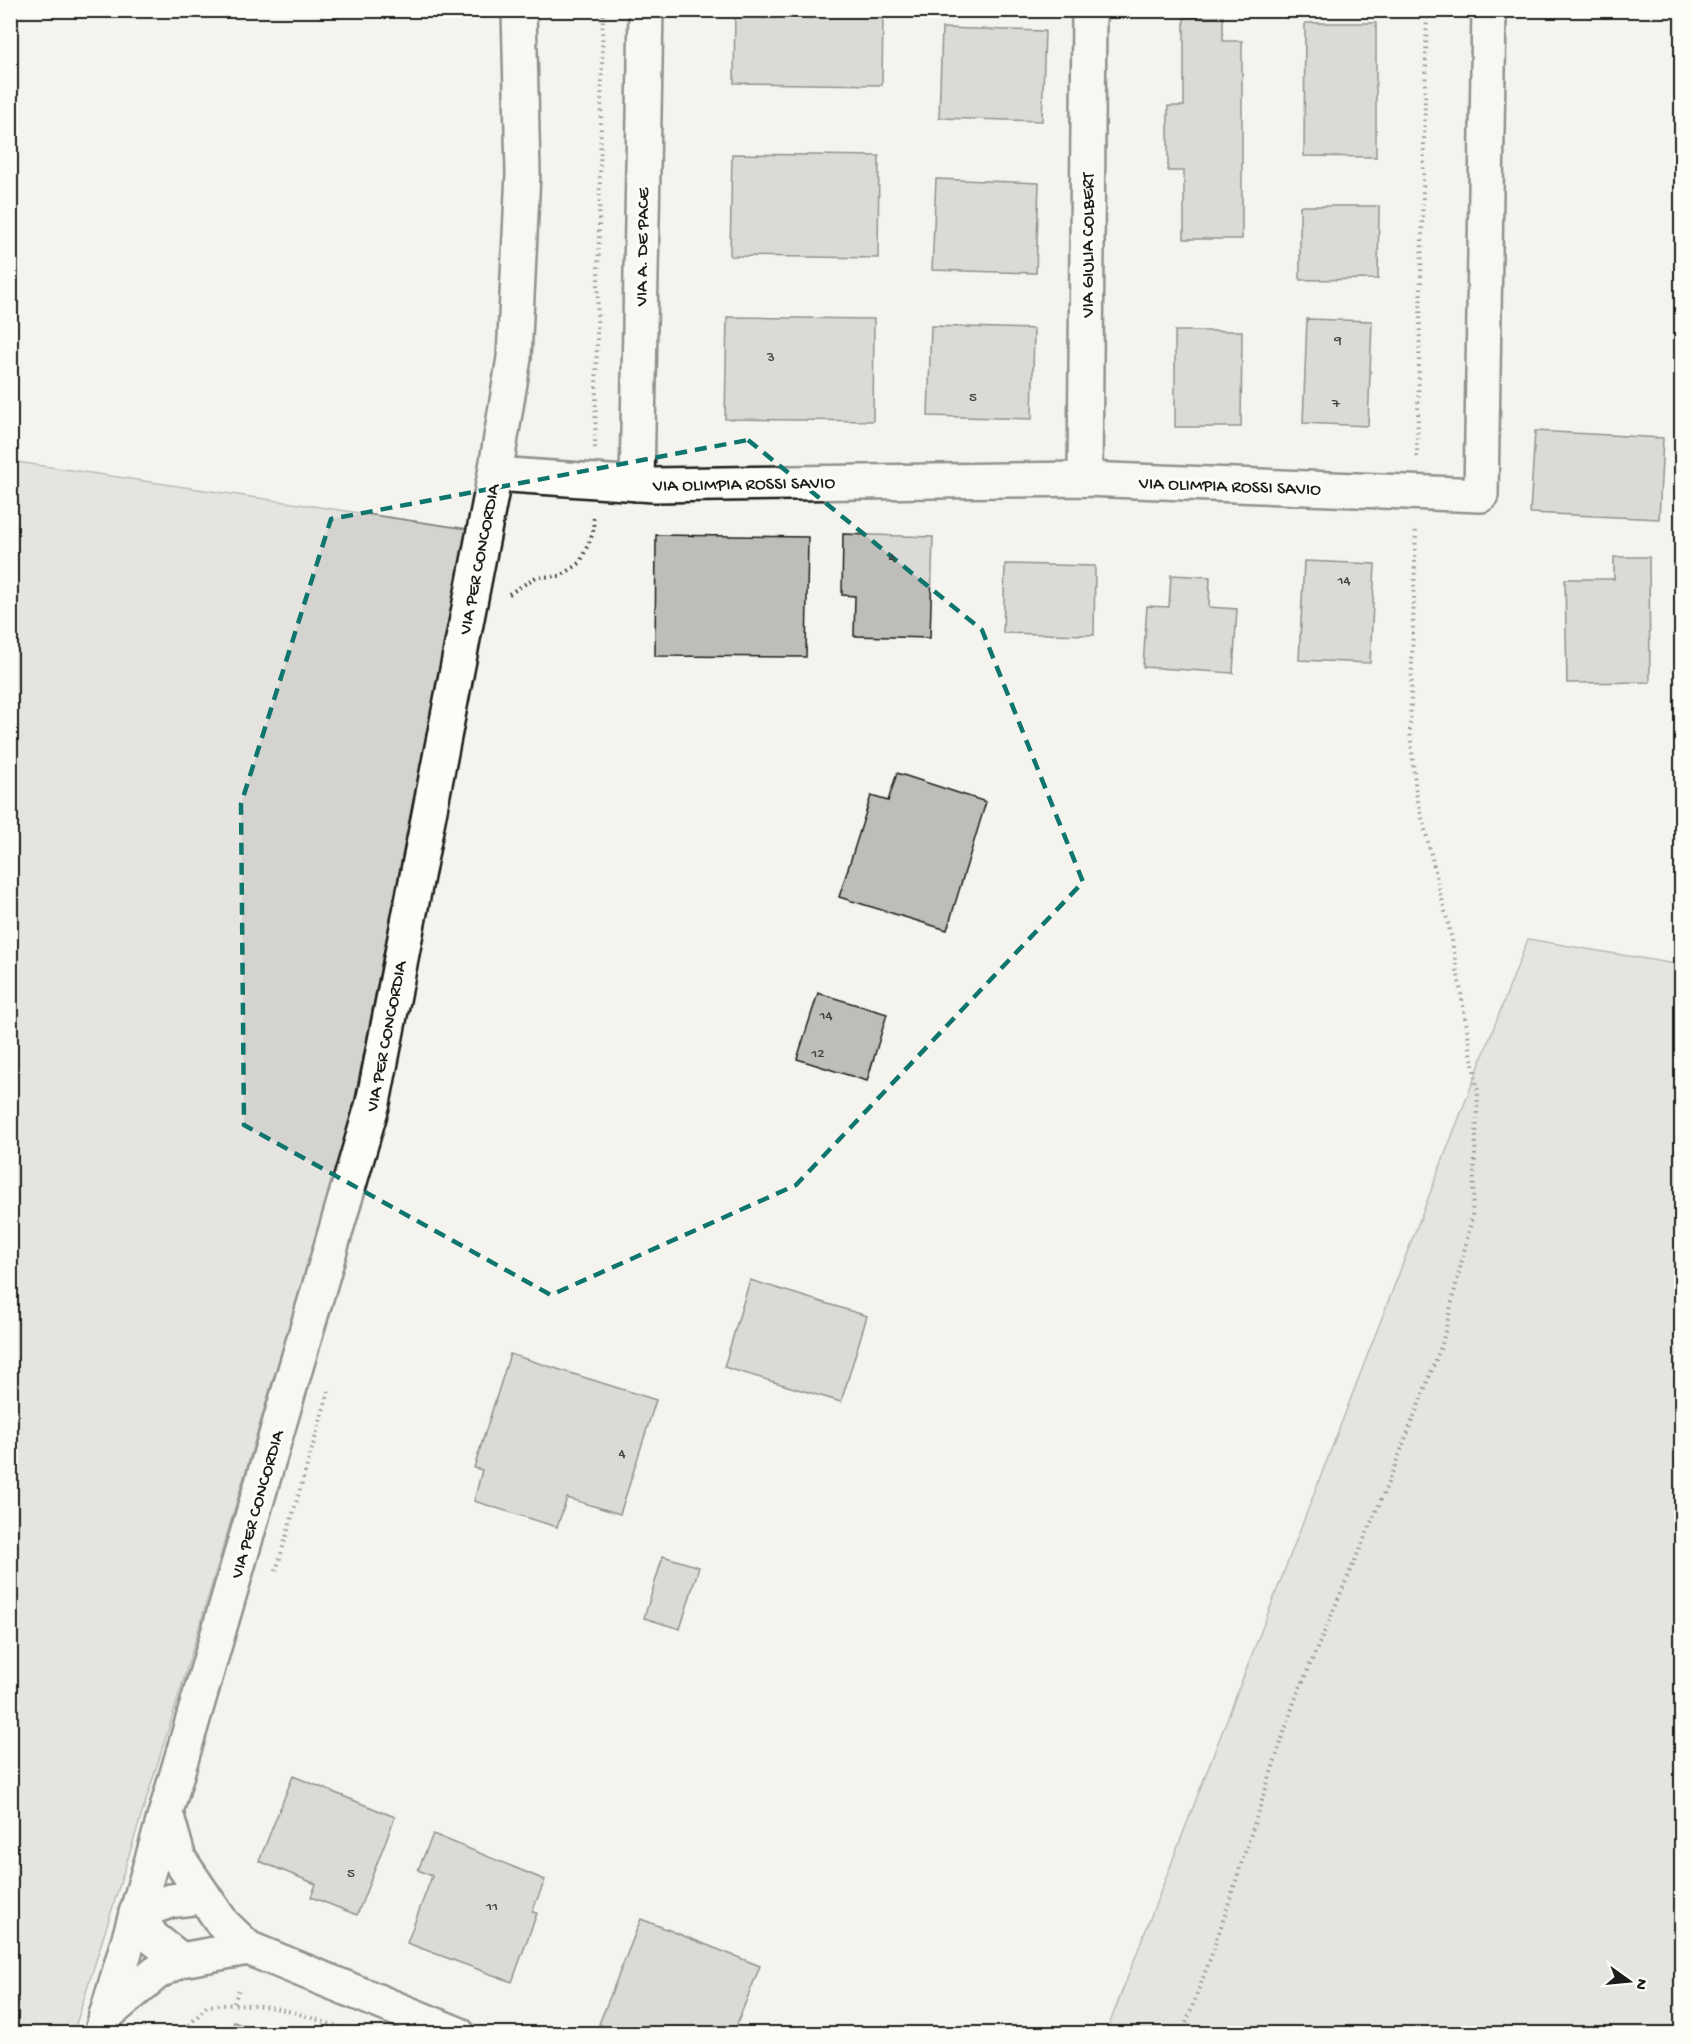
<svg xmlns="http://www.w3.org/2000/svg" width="1692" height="2044" viewBox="0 0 1692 2044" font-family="'Gochi Hand',sans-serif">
	<rect width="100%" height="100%" fill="#f4f3ee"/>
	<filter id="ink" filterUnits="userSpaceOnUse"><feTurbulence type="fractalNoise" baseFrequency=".0167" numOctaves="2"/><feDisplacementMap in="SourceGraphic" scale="12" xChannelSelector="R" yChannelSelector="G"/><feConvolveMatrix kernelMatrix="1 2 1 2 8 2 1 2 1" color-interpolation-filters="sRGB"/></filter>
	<g filter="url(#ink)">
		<!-- green -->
		<g fill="#d4d3cf" stroke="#787876" stroke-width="1.5">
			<path d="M10,461L467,529L351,1118L175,1708L73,2034L10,2033Z"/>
			<path d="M1528,939L1681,965V2033H1106Z"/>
		</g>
		<!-- building -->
		<g fill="#bebdba" stroke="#1c1c1c" stroke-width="1.5">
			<path d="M735,10H883L882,85L734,83Z"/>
			<path d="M1184,17H1223V41H1242V239H1184V171H1168V106H1184Z"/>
			<path d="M1305,23H1376V157L1304,156Z"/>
			<path d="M942,28L1045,31L1042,121L939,118Z"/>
			<path d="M732,154L879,156L878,258L730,256Z"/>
			<path d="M936,179L1039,183L1036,273L932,270Z"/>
			<path d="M1300,206H1379L1378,279L1300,280Z"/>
			<path d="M727,317L874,319L873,421L725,419Z"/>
			<path d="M1307,319L1372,321L1368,426L1303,423Z"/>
			<path d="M931,326L1034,329L1032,419L928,416Z"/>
			<path d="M1175,331H1242L1241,427H1175Z"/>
			<path d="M1535,431L1663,438L1659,519L1530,513Z"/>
			<path d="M843,534L933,537L930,638L854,636L855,596L842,595Z"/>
			<path d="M656,535L808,537L806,657L655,656Z"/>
			<path d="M1614,557H1649L1650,682L1567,683L1565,579H1614Z"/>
			<path d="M1304,561L1375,564L1370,663L1299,660Z"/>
			<path d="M1005,564L1095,566L1094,635L1003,633Z"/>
			<path d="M1171,575L1210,577L1209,607L1237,609L1233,673L1143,667L1147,606L1169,607Z"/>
			<path d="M897,773L986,802L947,930L839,897L871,796L888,801Z"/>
			<path d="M818,993L887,1014L867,1081L797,1059Z"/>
			<path d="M750,1280L867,1316L841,1402L724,1367Z"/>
			<path d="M510,1354L656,1400L620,1514L567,1498L557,1527L474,1501L482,1470L474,1468Z"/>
			<path d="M663,1556L699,1567L680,1629L644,1618Z"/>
			<path d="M293,1776L395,1817L357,1915L311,1897L316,1884L259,1861Z"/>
			<path d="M433,1834L545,1880L532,1912L537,1913L512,1982L407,1943L432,1876L418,1870Z"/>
			<path d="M641,1919L760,1966L733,2034H623L599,2024Z"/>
			<path d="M234,2022L264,2034H230Z"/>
		</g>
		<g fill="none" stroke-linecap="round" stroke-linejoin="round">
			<!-- minor casing -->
			<g stroke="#1c1c1c" stroke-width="38">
				<g id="minor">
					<path d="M495,474L654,485L1085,479L1481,495L1489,10"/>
					<path d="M1085,479L1089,10"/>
					<path d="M637,484L646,10"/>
					<path d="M166,1813L179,1859L223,1924L248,1948L458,2034"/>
					<path d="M181,1960L153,1938L136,1913L170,1901L202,1897"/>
					<path d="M106,2015L156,1973L181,1960L248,1948"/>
				</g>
			</g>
			<!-- major casing -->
			<g stroke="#1c1c1c" stroke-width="38">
				<path id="major" d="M101,2034L373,1103L495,474L514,358L523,173L519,10"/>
			</g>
			<!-- path -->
			<g stroke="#1c1c1c" stroke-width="4" stroke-dasharray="1.5 4.5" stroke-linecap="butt">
				<path d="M595,448L603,10"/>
				<path d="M1417,457L1427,10"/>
				<path d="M509,594L536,577L561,576L580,563L593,533L594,515"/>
				<path d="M276,1571L329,1391"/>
				<path d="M234,2003L240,1986"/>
				<path d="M181,2034L207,2006C267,2000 294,2012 350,2031"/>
				<path d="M1182,2034L1213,1951L1294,1702L1389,1481L1442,1344L1472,1218L1478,1093L1452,940L1416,793L1410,730L1416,527"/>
			</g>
			<!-- minor -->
			<use href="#minor" stroke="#fdfcf7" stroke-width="33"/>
			<!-- major -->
			<use href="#major" stroke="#fdfcf7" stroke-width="33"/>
		</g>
	</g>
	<!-- marked area -->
	<path d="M0 0H1692V2044H0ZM748,440L982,630L1083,882L796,1185L551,1295L244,1125L241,804L331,519Z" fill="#f4f3ee" fill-opacity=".55" fill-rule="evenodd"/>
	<path fill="none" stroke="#0f766e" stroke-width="4.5" stroke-dasharray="12 8" stroke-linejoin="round" d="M748,440L982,630L1083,882L796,1185L551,1295L244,1125L241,804L331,519Z"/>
	<g text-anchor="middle" stroke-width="6" stroke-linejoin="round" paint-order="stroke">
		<!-- number labels -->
		<g font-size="15" fill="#444">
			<text x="1338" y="344">9</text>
			<text x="771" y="361">3</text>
			<text x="973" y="401">5</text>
			<text x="1336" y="407">7</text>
			<text x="892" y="561">4</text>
			<text x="1344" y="584">14</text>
			<text x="826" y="1019">14</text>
			<text x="818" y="1057">12</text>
			<text x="622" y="1457">4</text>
			<text x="351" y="1877">5</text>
			<text x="492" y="1910">11</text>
		</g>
		<!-- street labels -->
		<g font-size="18" fill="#1c1c1c" stroke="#fdfcf7">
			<text transform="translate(1087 245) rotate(-90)" y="6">VIA GIULIA COLBERT</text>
			<text transform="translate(641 247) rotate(-89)" y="6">VIA A. DE PACE</text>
			<text transform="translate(744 483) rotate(-1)" y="6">VIA OLIMPIA ROSSI SAVIO</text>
			<text transform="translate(1230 485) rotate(2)" y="6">VIA OLIMPIA ROSSI SAVIO</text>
			<text transform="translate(478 559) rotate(-79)" y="6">VIA PER CONCORDIA</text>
			<text transform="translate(385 1036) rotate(-79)" y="6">VIA PER CONCORDIA</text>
			<text transform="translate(256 1504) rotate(-74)" y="6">VIA PER CONCORDIA</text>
		</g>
	</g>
	<!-- margin -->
	<rect width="1692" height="2044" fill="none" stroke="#fdfcf7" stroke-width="36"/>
	<rect x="18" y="18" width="1656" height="2008" fill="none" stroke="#1c1c1c" stroke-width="2" filter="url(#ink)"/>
	<!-- north arrow -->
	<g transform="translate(1629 1981) rotate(105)" stroke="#fdfcf7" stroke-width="4.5" paint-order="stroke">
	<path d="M0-4.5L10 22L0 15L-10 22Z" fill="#1c1c1c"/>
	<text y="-9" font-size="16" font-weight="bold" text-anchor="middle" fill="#1c1c1c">N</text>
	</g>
</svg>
